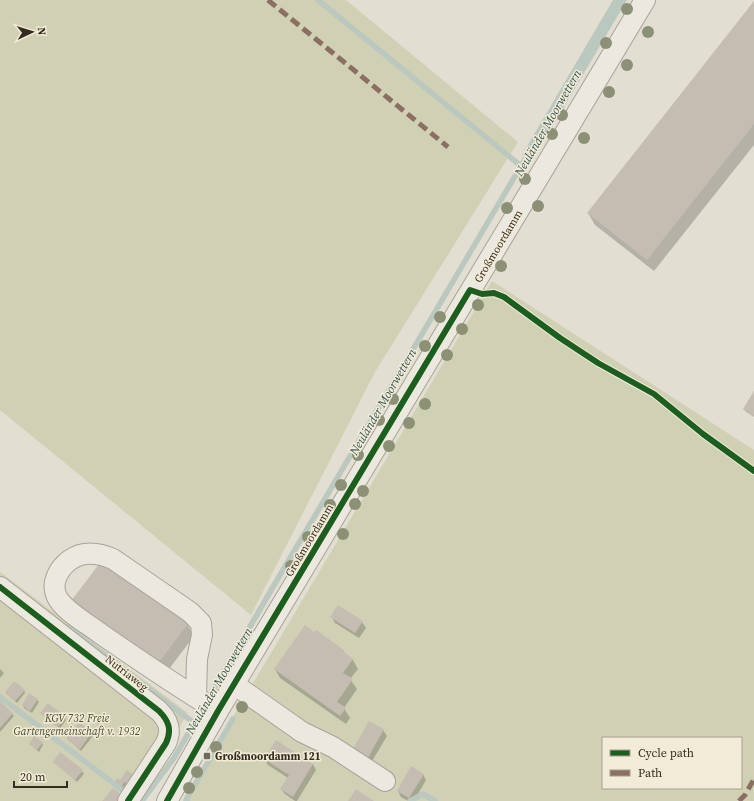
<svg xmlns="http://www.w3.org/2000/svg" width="754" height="801" viewBox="0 0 754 801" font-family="'Source Serif 4',serif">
	<rect width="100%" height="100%" fill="#e2ded1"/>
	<!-- green -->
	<g fill="#d0d1b4" fill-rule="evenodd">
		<path d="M0,0H346L518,142L375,372L251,615L0,410Z"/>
		<path d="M492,281L754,450V801H183ZM603,738H741V788H603Z"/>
		<path d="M0,572L188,713L135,801H0Z"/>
	</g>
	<!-- water -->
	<path fill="#bac8c0" d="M613,0H627L535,156L522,155Z"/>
	<!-- shadow -->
	<g fill="#0003">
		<path d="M754,3V145L654,271L595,225L588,213Z"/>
		<path d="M754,393V417L745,411L744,409Z"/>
		<path d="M79,613L187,624L194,636L163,677Z"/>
		<path d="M332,617L362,622L366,628L359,638L335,623Z"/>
		<path d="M315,633L343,650L345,654L353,660L358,669L350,679L357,689L344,708L350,718L346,724L280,678L275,669Z"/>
		<path d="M0,669L4,673L0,678Z"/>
		<path d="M24,690L25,693L17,703L6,693Z"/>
		<path d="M37,700L39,702L32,713L24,708L23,705Z"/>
		<path d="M0,703L14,716L0,732Z"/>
		<path d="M41,713L65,718L66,720L60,729Z"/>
		<path d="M79,724L93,736L81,751L68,739Z"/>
		<path d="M383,730L387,736L371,763L358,755Z"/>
		<path d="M42,743L43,745L39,752L30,744Z"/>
		<path d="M265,760L313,764L316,770L297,801H295L285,794L281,789L288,778L268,765Z"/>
		<path d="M54,762L82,771L84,774L77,782Z"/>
		<path d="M127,771L131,787L126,784L123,788L116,781H120Z"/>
		<path d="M423,774L426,780L414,801H408L401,797L398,791Z"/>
	</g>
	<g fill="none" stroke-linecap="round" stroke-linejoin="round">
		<!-- stream -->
		<g stroke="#bac8c0" stroke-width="5.5">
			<path d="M318,0L521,166"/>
			<path d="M67,627L194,723"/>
			<path d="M0,697L129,795"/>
			<path d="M142,801L174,758L270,592L531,149"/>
			<path d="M187,801L186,800L233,719"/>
			<path d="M410,801L423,794L435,801"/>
		</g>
	</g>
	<!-- building -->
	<g fill="#c6bdb2">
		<path d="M754,1V124L647,260L587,213Z"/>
		<path d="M754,391V416L743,409Z"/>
		<path d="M103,559L188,624L156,666L71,601Z"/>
		<path d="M338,605L363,621L355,633L330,617Z"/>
		<path d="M305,625L314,632L316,630L344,650L343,651L353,659L343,673L353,679L337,702L346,708L340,716L274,669Z"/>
		<path d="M14,681L25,690L15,701L5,692Z"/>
		<path d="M29,693L38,699L30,711L22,705Z"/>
		<path d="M0,701L13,713L0,728Z"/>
		<path d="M48,703L66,717L58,727L40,713Z"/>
		<path d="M369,721L384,729L368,758L353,749Z"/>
		<path d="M79,722L92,732L80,749L66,739Z"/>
		<path d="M34,736L43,742L37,750L29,744Z"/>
		<path d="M276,740L313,764L293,797L280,789L289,775L264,759Z"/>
		<path d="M60,752L83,770L75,780L53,762Z"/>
		<path d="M411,766L424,774L409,798L397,791Z"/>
		<path d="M127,770L135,776L129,785L124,782L122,786L115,781L117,778L120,780Z"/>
		<path d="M113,788L122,795L118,801H102Z"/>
		<path d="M356,789L374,801H348Z"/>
	</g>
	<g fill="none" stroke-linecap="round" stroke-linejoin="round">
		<!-- minor casing -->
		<g stroke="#a8a399" stroke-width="22">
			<g id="minor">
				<path d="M0,587L159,711C169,721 172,730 166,743L128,801"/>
				<path d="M235,685L302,732L333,747L385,781"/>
				<path d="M196,697L197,659L202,635L201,623L190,612L113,559C99,553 84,550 70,560C59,568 50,583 57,597C64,611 88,624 101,634C140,661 178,687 218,711"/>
				<path d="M167,801L218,711L645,0"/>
			</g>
		</g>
		<!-- minor -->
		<use href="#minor" stroke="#ebe8e0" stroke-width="20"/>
		<!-- quiet -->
		<g stroke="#8d6e63" stroke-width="5" stroke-dasharray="10 5" stroke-linecap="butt">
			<path d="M268,0L448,147"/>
			<path d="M739,801L745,795L754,779"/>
		</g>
		<!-- cycleway casing -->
		<g stroke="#f2ebd7" stroke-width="8">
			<g id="cycleway">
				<path d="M0,587L159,711C169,721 172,730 166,743L128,801"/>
				<path d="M167,801L218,711L470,290L482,294L494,293L504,297L560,338L598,363L654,394L703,434L754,471"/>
			</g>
		</g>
		<!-- cycleway -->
		<use href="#cycleway" stroke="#1b5e20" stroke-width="6"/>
	</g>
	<!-- trees -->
	<g fill="#8c9075">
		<circle cx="627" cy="9" r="6"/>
		<circle cx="648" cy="32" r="6"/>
		<circle cx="606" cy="43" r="6"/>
		<circle cx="627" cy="65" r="6"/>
		<circle cx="609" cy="92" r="6"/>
		<circle cx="562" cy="115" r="6"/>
		<circle cx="552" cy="134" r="6"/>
		<circle cx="584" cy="138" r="6"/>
		<circle cx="525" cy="179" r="6"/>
		<circle cx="538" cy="206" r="6"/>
		<circle cx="507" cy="208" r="6"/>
		<circle cx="501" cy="266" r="6"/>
		<circle cx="478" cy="305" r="6"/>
		<circle cx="440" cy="317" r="6"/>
		<circle cx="462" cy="329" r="6"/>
		<circle cx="425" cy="346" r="6"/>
		<circle cx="447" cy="355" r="6"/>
		<circle cx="393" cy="399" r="6"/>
		<circle cx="425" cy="404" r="6"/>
		<circle cx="379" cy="420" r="6"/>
		<circle cx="409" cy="423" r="6"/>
		<circle cx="389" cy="446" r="6"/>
		<circle cx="358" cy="455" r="6"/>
		<circle cx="341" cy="485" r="6"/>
		<circle cx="363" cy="491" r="6"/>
		<circle cx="355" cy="504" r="6"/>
		<circle cx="330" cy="505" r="6"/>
		<circle cx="343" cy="534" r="6"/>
		<circle cx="308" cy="537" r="6"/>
		<circle cx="291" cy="566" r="6"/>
		<circle cx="242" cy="707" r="6"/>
		<circle cx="216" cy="747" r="6"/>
		<circle cx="197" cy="772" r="6"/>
		<circle cx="189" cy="788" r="6"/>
	</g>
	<!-- markers -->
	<rect fill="#726a5f" stroke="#f2ebd7" stroke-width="1.5" x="203" y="752" width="8" height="8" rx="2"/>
	<g text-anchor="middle" stroke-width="3" stroke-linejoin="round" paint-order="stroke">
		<!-- street labels -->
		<g font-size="11" fill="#362c21" stroke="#f2ebd7">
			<text transform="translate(498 246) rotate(-59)" y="4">Großmoordamm</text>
			<text transform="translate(309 540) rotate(-59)" y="4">Großmoordamm</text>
			<text transform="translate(127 673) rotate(38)" y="4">Nutriaweg</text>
		</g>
		<!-- park labels -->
		<g font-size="11" font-style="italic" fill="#46502a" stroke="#f2ebd7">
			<text x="77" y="722">KGV 732 Freie<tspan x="77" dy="13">Gartengemeinschaft v. 1932</tspan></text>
		</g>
		<!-- poi labels -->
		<g font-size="11" font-weight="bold" fill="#362c21" stroke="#f2ebd7" text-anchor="start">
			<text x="215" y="760">Großmoordamm 121</text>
		</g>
		<!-- water labels -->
		<g font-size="12" font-style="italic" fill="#325453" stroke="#f2ebd7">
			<text transform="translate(548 123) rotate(-60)" y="4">Neuländer Moorwettern</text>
			<text transform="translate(383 402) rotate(-60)" y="4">Neuländer Moorwettern</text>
			<text transform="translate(219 681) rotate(-60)" y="4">Neuländer Moorwettern</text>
		</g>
	</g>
	<!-- legend -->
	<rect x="602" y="737" width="140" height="52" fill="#f2ebd7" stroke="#a79f8e"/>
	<rect x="610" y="750" width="20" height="6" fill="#1b5e20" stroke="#a79f8e"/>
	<text x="638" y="757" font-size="12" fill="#362c21">Cycle path</text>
	<rect x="610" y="770" width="20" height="6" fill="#8d6e63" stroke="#a79f8e"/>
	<text x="638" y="777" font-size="12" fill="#362c21">Path</text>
	<!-- north arrow -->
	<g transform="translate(32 32) rotate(86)" stroke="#f2ebd7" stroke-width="3" paint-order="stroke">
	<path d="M0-3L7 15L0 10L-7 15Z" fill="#362c21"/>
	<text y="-6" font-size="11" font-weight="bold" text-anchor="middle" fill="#362c21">N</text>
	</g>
	<!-- scale -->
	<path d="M14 781v6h53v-6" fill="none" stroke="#362c21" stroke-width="2"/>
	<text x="20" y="781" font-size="12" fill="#362c21" stroke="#f2ebd7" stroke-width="3" paint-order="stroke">20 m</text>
</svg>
